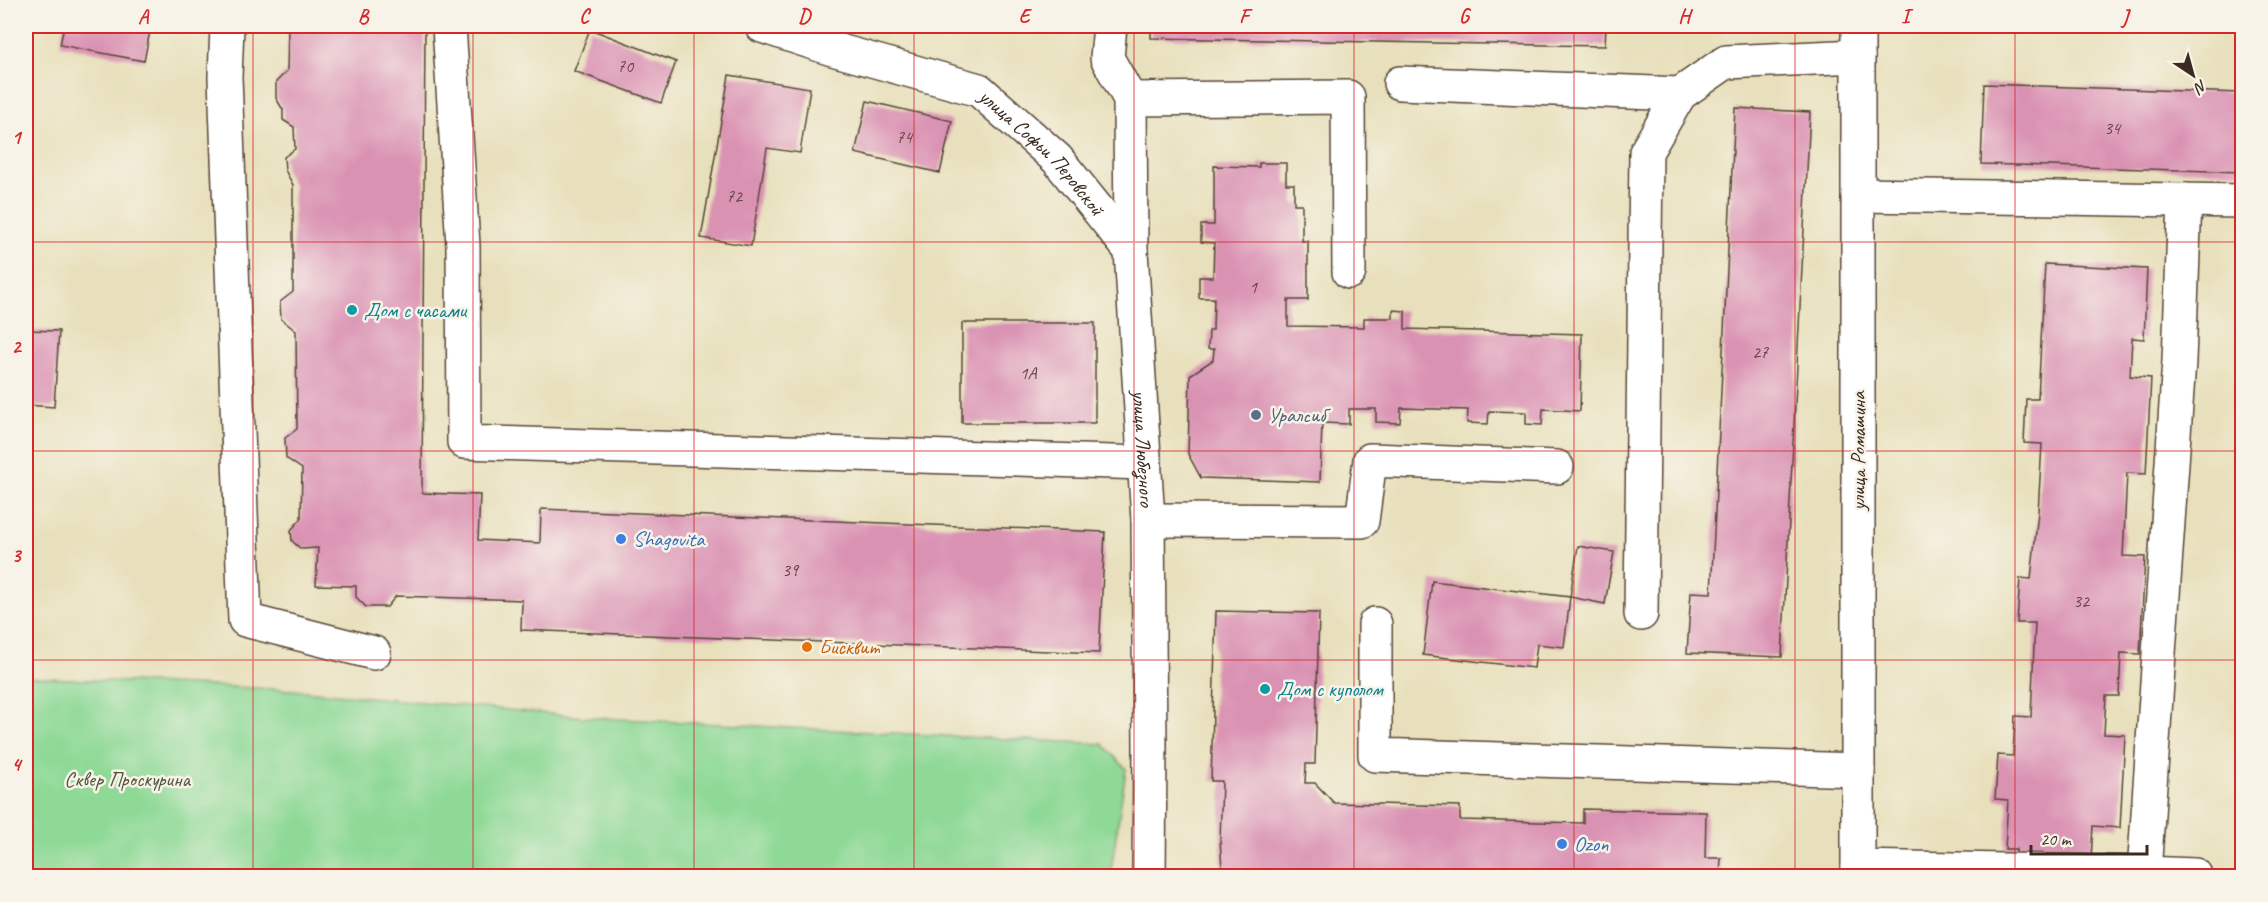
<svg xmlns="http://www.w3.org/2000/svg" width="2268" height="902" viewBox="0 0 2268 902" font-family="Caveat,sans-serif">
	<rect width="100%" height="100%" fill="#f7f3e8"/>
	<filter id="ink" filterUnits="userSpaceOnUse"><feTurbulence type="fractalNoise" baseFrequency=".0167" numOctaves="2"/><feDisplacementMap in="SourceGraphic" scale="12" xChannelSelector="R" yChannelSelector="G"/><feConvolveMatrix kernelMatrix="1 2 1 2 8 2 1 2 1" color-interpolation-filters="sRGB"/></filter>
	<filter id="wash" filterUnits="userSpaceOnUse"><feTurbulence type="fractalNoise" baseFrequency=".008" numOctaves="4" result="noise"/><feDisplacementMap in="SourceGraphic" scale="24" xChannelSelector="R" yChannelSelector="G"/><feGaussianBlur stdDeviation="1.35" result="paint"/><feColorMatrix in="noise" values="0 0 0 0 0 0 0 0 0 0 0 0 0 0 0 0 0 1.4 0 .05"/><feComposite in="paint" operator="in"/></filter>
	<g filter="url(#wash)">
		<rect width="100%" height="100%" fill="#e8e0bc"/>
		<!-- green -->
		<path fill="#8ed996" stroke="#64825a" stroke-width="1.5" d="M26,677L292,690L583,717L1103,744L1126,769L1110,876H26Z"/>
		<g id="blocks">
			<!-- building -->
			<g fill="#da92b3">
				<path d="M64,26H151L144,61L60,45Z"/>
				<path d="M288,26H425L422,493L480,495L478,540L540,543L541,509L1105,532L1099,653L521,630L522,600L396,596L387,607H366L356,597V586L316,585L318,548L301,549L292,541L291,530L301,519L302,469L286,458L285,438L297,429L296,331L281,319L280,302L293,292V185L285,170L284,157L295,149L294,127L283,120V110L276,98V82L287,71Z"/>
				<path d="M1151,26H1606L1605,46L1151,38Z"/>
				<path d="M590,29L676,62L661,103L574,71Z"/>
				<path d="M729,75L810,88L800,153L767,148L751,246L701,238Z"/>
				<path d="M1984,84L2242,93V172L1981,164Z"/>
				<path d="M867,101L952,121L940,173L855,153Z"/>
				<path d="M1735,108L1810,112L1782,657L1687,653L1691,592L1711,593Z"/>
				<path d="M1259,163H1286V184H1294V204H1302V241H1308V300H1288V326L1364,327V318H1393V310L1405,311V329L1582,334L1580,411L1543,409L1542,425L1526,424V412L1489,411L1488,424L1467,423L1468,410L1401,408L1400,423L1376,422V409H1349V424L1322,423L1320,482L1201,478L1188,454L1190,375L1213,360L1214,349H1208L1209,331L1213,330L1214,298H1199V277H1213L1214,243L1201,242V225H1214V166L1259,167Z"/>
				<path d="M2045,264L2147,269L2144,339L2132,338L2130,376L2151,378L2146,474L2127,473L2123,556L2145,557L2140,654L2121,653L2119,696H2106L2104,734L2125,735L2120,828L2093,826L2090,876H2015L2016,849H2005L2008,800L1995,799L1998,755L2013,756L2015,716L2031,717L2035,623H2017L2020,578L2031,579L2038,512L2042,444L2024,443L2026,399H2038Z"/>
				<rect x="962" y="323" width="133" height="100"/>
				<path d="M26,330L59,331L54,407L26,405Z"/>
				<path d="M1578,546L1614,552L1605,604L1570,597Z"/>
				<path d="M1432,581L1570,597L1564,647L1537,644L1534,668L1423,655Z"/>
				<path d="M1216,611L1319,613L1315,764H1306L1305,783H1315L1334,803L1460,806V820L1583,823V809L1706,812L1705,858H1721L1720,876H1226L1222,868L1220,841L1222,781H1211Z"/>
			</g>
		</g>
	</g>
	<g filter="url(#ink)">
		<use href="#blocks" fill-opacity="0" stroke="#554536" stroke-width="1.5"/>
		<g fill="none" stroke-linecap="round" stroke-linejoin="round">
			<!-- minor casing -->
			<g stroke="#554536" stroke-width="36">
				<g id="minor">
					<path d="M227,26L225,77L245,620L374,653"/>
					<path d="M449,26L463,245L464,442L1145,463"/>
					<path id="s1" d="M762,26L829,48L979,90L1057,159L1131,251"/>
					<path id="s2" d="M1110,26L1107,58L1130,99L1131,251L1148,520L1150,747L1149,876"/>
					<path d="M1858,26V876"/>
					<path d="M1400,83L1680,94"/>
					<path d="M1130,99L1348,97L1349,272"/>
					<path d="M1858,195L2242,201"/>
					<path d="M2185,200L2179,361L2144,873L2195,875"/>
					<path d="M1148,520L1362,521L1370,460L1557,467"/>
					<path d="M1641,614L1646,152L1680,94L1726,62L1858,56"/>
					<path d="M1375,624V755L1858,770"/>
					<path d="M1858,867L2144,873"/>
				</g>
			</g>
			<!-- minor -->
			<use href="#minor" stroke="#fff" stroke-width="33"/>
		</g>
	</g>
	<!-- grid -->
	<path fill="none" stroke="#d62828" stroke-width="1.5" stroke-opacity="0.55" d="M253,26V876M473,26V876M694,26V876M914,26V876M1134,26V876M1354,26V876M1574,26V876M1795,26V876M2015,26V876M26,242H2242M26,451H2242M26,660H2242"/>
	<!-- markers -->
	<g fill="#0f9aa8" stroke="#f7f3e8" stroke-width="2">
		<circle cx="352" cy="310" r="6"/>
		<circle cx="1265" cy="689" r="6"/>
	</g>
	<circle fill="#5c6f8a" stroke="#f7f3e8" stroke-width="2" cx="1256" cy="415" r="6"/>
	<g fill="#3f7fe0" stroke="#f7f3e8" stroke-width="2">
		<circle cx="621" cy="539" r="6"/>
		<circle cx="1562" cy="844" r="6"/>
	</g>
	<circle fill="#e8710a" stroke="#f7f3e8" stroke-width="2" cx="807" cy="647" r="6"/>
	<g text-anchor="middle" stroke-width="5" stroke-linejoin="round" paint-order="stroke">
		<!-- number labels -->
		<g font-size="18" fill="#634443">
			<text x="625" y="72">70</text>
			<text x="2112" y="134">34</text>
			<text x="904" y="143">74</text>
			<text x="734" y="202">72</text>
			<text x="1253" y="293">1</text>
			<text x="1760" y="358">27</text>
			<text x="1028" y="379">1А</text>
			<text x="790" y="576">39</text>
			<text x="2081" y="607">32</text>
		</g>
		<!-- street labels -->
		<g font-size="21" fill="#3b2a1e" stroke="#f7f3e8">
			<text dy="7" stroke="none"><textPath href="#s1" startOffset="315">улица Софьи Перовской</textPath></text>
			<text dy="7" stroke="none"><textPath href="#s2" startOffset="429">улица Любезного</textPath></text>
			<text transform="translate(1858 451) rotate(-90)" y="7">улица Ромашина</text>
		</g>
		<!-- culture labels -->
		<g font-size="21" fill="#0d838f" stroke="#f7f3e8" text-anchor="start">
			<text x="364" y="317">Дом с часами</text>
			<text x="1277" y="696">Дом с куполом</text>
		</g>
		<!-- service labels -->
		<g font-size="21" fill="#4e5e75" stroke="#f7f3e8" text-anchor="start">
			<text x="1268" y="422">Уралсиб</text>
		</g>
		<!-- shop labels -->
		<g font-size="21" fill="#366cbe" stroke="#f7f3e8" text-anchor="start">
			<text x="633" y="546">Shagovita</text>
			<text x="1574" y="851">Ozon</text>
		</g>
		<!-- food labels -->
		<g font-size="21" fill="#c56008" stroke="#f7f3e8" text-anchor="start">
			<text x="819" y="654">Бисквит</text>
		</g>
		<!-- park labels -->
		<g font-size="21" fill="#50563c" stroke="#f7f3e8">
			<text x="127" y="786">Сквер Проскурина</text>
		</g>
	</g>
	<!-- margin -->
	<rect width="2268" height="902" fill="none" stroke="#f7f3e8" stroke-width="66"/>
	<!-- north arrow -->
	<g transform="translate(2193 75) rotate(144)" stroke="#f7f3e8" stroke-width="4.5" paint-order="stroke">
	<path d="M0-4.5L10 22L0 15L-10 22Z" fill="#3b2a1e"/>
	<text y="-9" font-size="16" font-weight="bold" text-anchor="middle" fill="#3b2a1e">N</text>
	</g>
	<!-- scale -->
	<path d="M2031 845v9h116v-9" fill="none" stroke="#3b2a1e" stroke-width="3"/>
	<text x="2040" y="845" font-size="18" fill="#3b2a1e" stroke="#f7f3e8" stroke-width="4.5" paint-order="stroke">20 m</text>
	<rect x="33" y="33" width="2202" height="836" fill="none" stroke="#d62828" stroke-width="2"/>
	<g font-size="20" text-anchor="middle" font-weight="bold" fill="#d62828">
		<text x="143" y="23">A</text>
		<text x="363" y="23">B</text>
		<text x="584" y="23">C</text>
		<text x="804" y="23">D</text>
		<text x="1024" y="23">E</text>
		<text x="1244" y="23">F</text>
		<text x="1464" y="23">G</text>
		<text x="1684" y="23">H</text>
		<text x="1905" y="23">I</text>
		<text x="2125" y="23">J</text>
		<text x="16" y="144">1</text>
		<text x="16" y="353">2</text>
		<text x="16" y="562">3</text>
		<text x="16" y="771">4</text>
	</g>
</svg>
